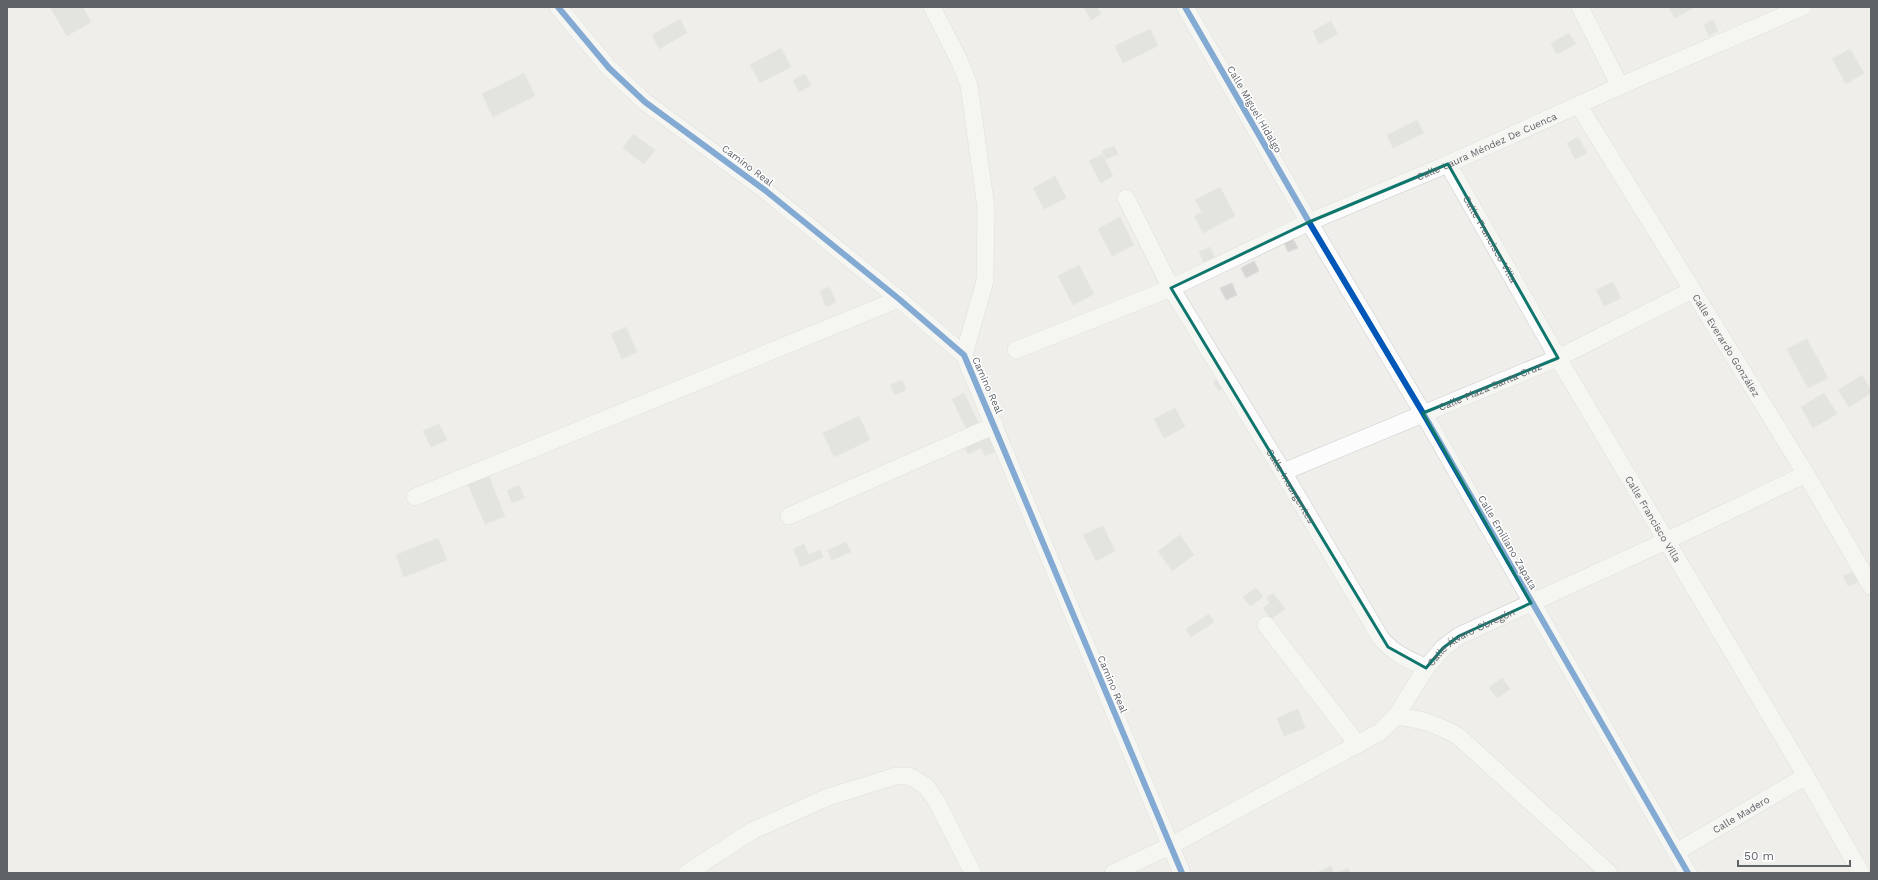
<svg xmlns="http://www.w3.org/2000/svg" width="1878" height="880" viewBox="0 0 1878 880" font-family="'Work Sans',sans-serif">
	<rect width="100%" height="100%" fill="#efeeea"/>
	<!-- building -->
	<g fill="#d6d5d3" stroke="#deddd9">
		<path d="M50,7H83L91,22L67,36Z"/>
		<path d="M1084,7H1097L1101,14L1091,20Z"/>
		<path d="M1668,7H1695L1675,18Z"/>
		<path d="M680,19L687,33L659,49L652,35Z"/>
		<path d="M1713,20L1718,31L1709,36L1704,25Z"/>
		<path d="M1331,21L1338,34L1319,44L1313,31Z"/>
		<path d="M1150,29L1158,46L1123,63L1115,46Z"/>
		<path d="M1569,33L1576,44L1557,54L1551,43Z"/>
		<path d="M781,48L791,67L760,83L750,65Z"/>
		<path d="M1850,49L1864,73L1846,84L1832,59Z"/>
		<path d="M524,73L535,96L493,117L482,94Z"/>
		<path d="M805,74L811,85L799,92L793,80Z"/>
		<path d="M1417,120L1424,133L1393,148L1387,135Z"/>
		<path d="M633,134L655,150L644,164L623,148Z"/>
		<path d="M1578,137L1587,153L1575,159L1567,143Z"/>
		<path d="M1114,146L1118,154L1106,159L1102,151Z"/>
		<path d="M1102,154L1113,176L1101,183L1089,161Z"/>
		<path d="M1055,176L1066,198L1044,209L1033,188Z"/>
		<path d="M1220,187L1235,216L1203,233L1194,216L1202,212L1195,200Z"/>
		<path d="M1120,217L1134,245L1112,256L1098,229Z"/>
		<path d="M1293,239L1298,248L1288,252L1284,243Z"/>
		<path d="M1210,247L1216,260L1205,265L1199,252Z"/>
		<path d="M1254,261L1259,271L1246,278L1241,268Z"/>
		<path d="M1079,265L1094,294L1073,305L1058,276Z"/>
		<path d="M1613,282L1621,298L1604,306L1596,290Z"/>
		<path d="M1232,283L1237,295L1226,300L1220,288Z"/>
		<path d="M829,287L836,302L826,307L820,291Z"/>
		<path d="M626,327L637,352L622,359L611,334Z"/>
		<path d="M1807,339L1828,378L1808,388L1787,349Z"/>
		<path d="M1862,375L1871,390V393L1849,407L1838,390Z"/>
		<path d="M1220,378L1225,387L1219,391L1213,382Z"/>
		<path d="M902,380L906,390L895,395L890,385Z"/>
		<path d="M964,393L980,426L968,432L952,399Z"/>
		<path d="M1824,393L1837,414L1813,428L1801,407Z"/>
		<path d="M1175,408L1185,427L1164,438L1154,419Z"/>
		<path d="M859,416L870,440L834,457L823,433Z"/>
		<path d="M439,424L447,440L431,447L423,431Z"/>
		<path d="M988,434L996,451L985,456L981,448L968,454L964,445Z"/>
		<path d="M487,472L505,516L485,524L466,480Z"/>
		<path d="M519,485L524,498L512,503L507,491Z"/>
		<path d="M1103,526L1115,551L1096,561L1083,535Z"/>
		<path d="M1180,535L1194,555L1172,571L1158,551Z"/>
		<path d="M438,538L447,560L404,577L396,555Z"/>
		<path d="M846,542L851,552L832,560L828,550Z"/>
		<path d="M804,544L809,555L820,550L823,557L801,567L793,549Z"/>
		<path d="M1856,571L1860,581L1848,586L1843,576Z"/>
		<path d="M1256,588L1263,597L1250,606L1243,597Z"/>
		<path d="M1273,593L1285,609L1271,619L1263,608L1270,603L1266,598Z"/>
		<path d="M1209,614L1214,622L1191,637L1186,629Z"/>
		<path d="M1502,678L1510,689L1497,698L1489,687Z"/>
		<path d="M1298,709L1305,728L1284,736L1277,718Z"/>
		<path d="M1331,866L1334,873H1318V872Z"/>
		<path d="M1348,868L1350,873H1337Z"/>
	</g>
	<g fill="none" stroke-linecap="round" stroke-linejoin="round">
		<!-- minor casing -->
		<g stroke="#cbcccc" stroke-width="18">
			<g id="minor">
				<path d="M558,7L609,68L645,102L766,191L899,299L964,355L1182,873"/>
				<path d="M932,7L959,60L969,85L986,208L985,281L964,355"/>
				<path d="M1185,7L1309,222L1423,413L1688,873"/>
				<path d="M1580,7L1620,86"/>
				<path id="s1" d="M1579,106L1806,474L1871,586"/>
				<path id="s2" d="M1448,164L1558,358L1806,776L1861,873"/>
				<path id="s3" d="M1126,198L1171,288L1283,472L1380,637C1392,653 1408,659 1426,668"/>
				<path id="s4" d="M1016,350L1171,288L1309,222L1448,164L1620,86L1803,7"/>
				<path id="s5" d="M1283,472L1558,358L1692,290"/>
				<path d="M415,497L899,299"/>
				<path d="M789,516L995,425"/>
				<path d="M1266,625L1358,745"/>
				<path d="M1396,716C1421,719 1436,724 1458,736L1609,873"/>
				<path id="s6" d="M1676,852L1806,776"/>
				<path d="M687,873L752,831L828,797L896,776H909L926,786L937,802L973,873"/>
				<path id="s7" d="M1113,873L1170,846L1380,732L1396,716L1426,668L1443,648L1459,636L1666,541L1806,474"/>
			</g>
		</g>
		<!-- minor -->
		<use href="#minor" stroke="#fdfcfc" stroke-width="17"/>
		<!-- cycleway casing -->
		<g stroke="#fff" stroke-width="8">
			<g id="cycleway">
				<path d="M558,7L609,68L645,102L766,191L899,299L964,355L1182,873"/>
				<path d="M1185,7L1309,222L1423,413L1688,873"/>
			</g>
		</g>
		<!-- cycleway -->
		<use href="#cycleway" stroke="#0057b8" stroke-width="6"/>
	</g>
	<!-- marked area -->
	<path d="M0 0H1878V880H0ZM1448,164L1558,358L1423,413L1531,603L1459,636L1443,648L1426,668L1388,647L1171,288L1309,222Z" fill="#efeeea" fill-opacity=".55" fill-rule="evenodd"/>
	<path fill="none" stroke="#0f766e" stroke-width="3" stroke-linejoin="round" d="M1448,164L1558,358L1423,413L1531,603L1459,636L1443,648L1426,668L1388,647L1171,288L1309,222Z"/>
	<g text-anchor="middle" stroke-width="3" stroke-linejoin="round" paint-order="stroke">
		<!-- street labels -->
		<g font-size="10" fill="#5f6368" stroke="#fff">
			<text transform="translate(1255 109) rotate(60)" y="4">Calle Miguel Hidalgo</text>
			<text dy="4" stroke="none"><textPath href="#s4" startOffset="513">Calle Laura Méndez De Cuenca</textPath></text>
			<text transform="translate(748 165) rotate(37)" y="4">Camino Real</text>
			<text dy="4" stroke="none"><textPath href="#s2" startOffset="86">Calle Francisco Villa</textPath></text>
			<text dy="4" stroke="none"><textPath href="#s1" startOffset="281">Calle Everardo González</textPath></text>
			<text transform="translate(988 385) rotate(66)" y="4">Camino Real</text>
			<text dy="4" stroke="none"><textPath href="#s5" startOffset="224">Calle Plaza Santa Cruz</textPath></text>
			<text dy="4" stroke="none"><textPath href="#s3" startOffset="332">Calle Insurgentes</textPath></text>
			<text dy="4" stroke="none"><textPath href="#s2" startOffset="410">Calle Francisco Villa</textPath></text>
			<text transform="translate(1508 542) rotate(60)" y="4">Calle Emiliano Zapata</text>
			<text dy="4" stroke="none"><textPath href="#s7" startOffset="437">Calle Álvaro Obregón</textPath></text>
			<text transform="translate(1113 684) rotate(67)" y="4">Camino Real</text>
			<text dy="4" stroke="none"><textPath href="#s6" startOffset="75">Calle Madero</textPath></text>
		</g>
	</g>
	<!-- border -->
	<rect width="1878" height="880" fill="none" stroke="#5f6368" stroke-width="16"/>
	<!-- scale -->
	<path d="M1738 860v6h112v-6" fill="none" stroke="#5f6368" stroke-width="2"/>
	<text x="1744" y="860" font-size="12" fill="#5f6368" stroke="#ffffff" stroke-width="3" paint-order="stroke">50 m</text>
</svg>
